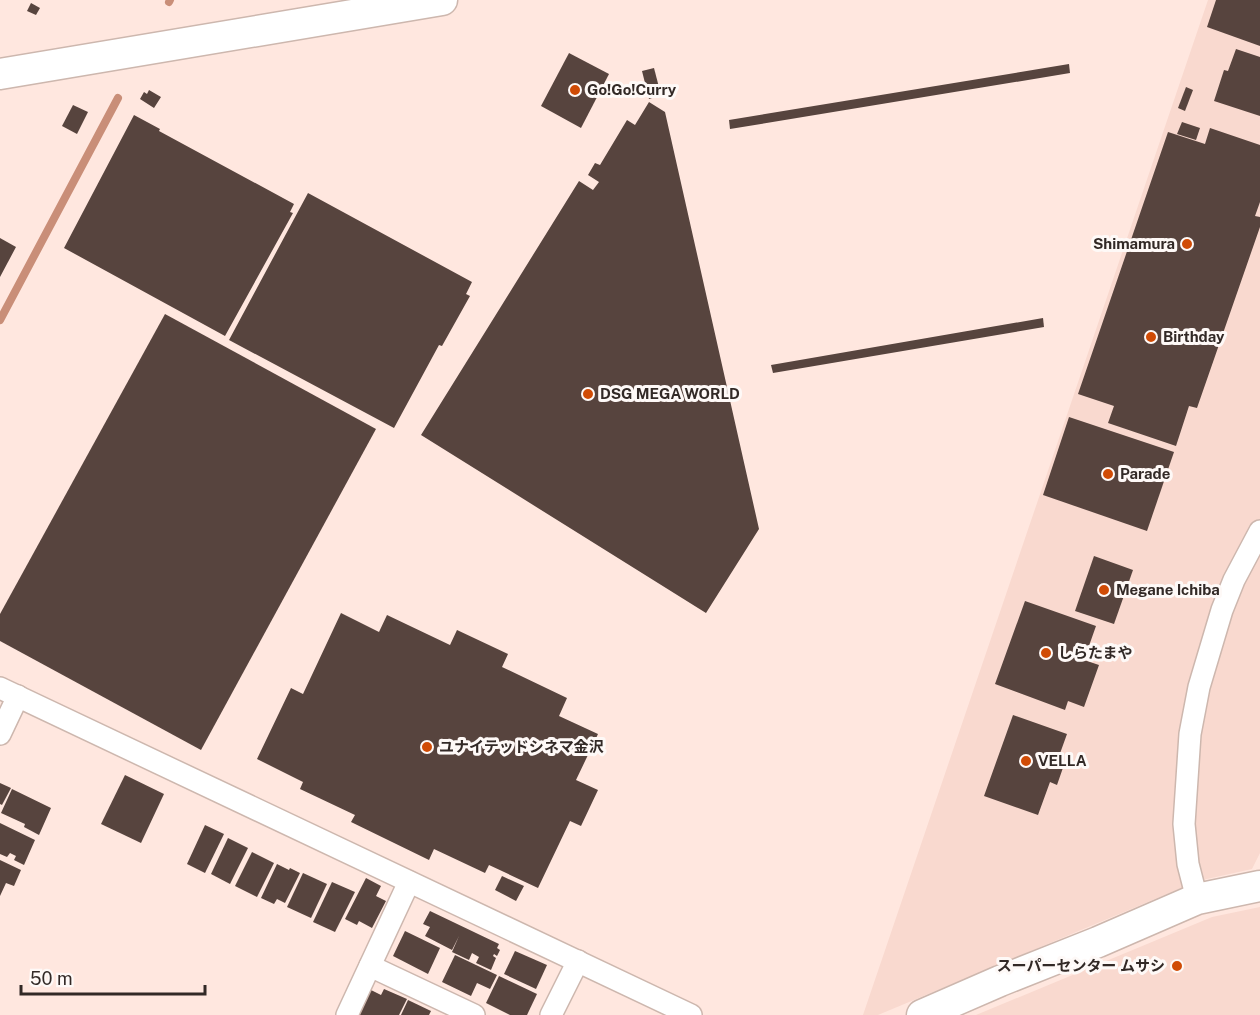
<svg xmlns="http://www.w3.org/2000/svg" width="1260" height="1015" viewBox="0 0 1260 1015" font-family="'Public Sans','Noto Sans JP',sans-serif">
	<rect width="100%" height="100%" fill="#ffe7df"/>
	<!-- built -->
	<g fill="#f9d9cf">
		<path d="M1208,0H1260V853L1252,869L1198,881L878,1015H863Z"/>
		<path d="M1260,907V1015H976L1212,917Z"/>
	</g>
	<g fill="none" stroke-linecap="round" stroke-linejoin="round">
		<!-- stream -->
		<g stroke="#c98e78" stroke-width="8">
			<path d="M169,2L170,0"/>
			<path d="M0,320L118,98"/>
		</g>
	</g>
	<!-- building -->
	<g fill="#57443e">
		<path d="M1216,0H1260V46L1207,27Z"/>
		<path d="M31,3L40,8L36,15L27,11Z"/>
		<path d="M1236,49L1260,57V116L1214,101L1224,70L1228,71Z"/>
		<path d="M569,53L609,74L581,128L541,106Z"/>
		<path d="M1069,64L1070,73L730,129L729,120Z"/>
		<path d="M654,68L661,95L649,99L642,71Z"/>
		<path d="M1186,87L1193,90L1185,111L1178,108Z"/>
		<path d="M149,90L161,97L154,108L140,99L144,92L147,94Z"/>
		<path d="M649,102L665,112L759,529L706,613L421,435L579,181L593,190L599,182L588,175L595,163L600,165L627,120L635,125Z"/>
		<path d="M73,105L88,112L77,134L62,126Z"/>
		<path d="M134,115L160,129L159,131L294,204L290,212L293,213L225,336L64,248Z"/>
		<path d="M1182,122L1200,128L1196,140L1177,134Z"/>
		<path d="M1210,128L1260,145V202L1255,216L1260,217V227L1197,408L1189,406L1176,446L1108,423L1114,406L1078,394L1168,132L1205,144Z"/>
		<path d="M308,193L472,282L466,294L470,296L442,346L439,345L394,428L229,340Z"/>
		<path d="M0,238L16,247L0,277Z"/>
		<path d="M165,314L376,429L201,750L0,641V614Z"/>
		<path d="M1043,318L1044,327L773,373L771,365Z"/>
		<path d="M1069,417L1174,452L1147,531L1043,495Z"/>
		<path d="M1094,556L1133,570L1114,624L1075,611Z"/>
		<path d="M1025,601L1096,626L1084,660L1099,665L1084,707L1068,701L1065,710L995,684Z"/>
		<path d="M341,613L379,632L387,615L450,645L457,630L508,654L502,667L567,698L559,716L598,734L576,780L598,790L581,826L570,821L538,888L489,865L485,873L434,849L429,860L351,822L355,815L300,789L303,782L257,759L291,688L303,694Z"/>
		<path d="M1013,715L1067,734L1058,759L1065,762L1057,785L1050,782L1038,815L984,796Z"/>
		<path d="M125,775L164,794L141,843L101,824Z"/>
		<path d="M0,783L11,788L2,805L0,804Z"/>
		<path d="M12,789L51,808L39,835L24,827L25,824L1,813Z"/>
		<path d="M0,823L35,840L24,865L14,860L16,856L10,853L7,857L0,854Z"/>
		<path d="M205,825L224,834L205,873L187,864Z"/>
		<path d="M228,838L248,848L230,884L211,874Z"/>
		<path d="M252,852L274,863L257,897L235,886Z"/>
		<path d="M0,860L21,870L14,886L6,883L0,896Z"/>
		<path d="M277,864L289,870L290,868L300,873L285,903L277,899L274,904L261,898Z"/>
		<path d="M303,873L327,884L311,918L287,907Z"/>
		<path d="M502,876L524,886L516,901L495,890Z"/>
		<path d="M366,878L381,886L376,896L386,901L372,928L359,921L357,925L345,919Z"/>
		<path d="M332,882L355,892L335,932L313,922Z"/>
		<path d="M430,911L499,944L497,948L500,950L497,956L494,954L493,956L496,958L491,970L476,963L479,957L472,953L469,960L452,952L459,936L452,950L425,936L430,927L423,924Z"/>
		<path d="M405,931L440,948L428,974L393,956Z"/>
		<path d="M515,951L547,965L536,989L504,974Z"/>
		<path d="M455,955L497,975L490,989L477,983L471,996L442,982Z"/>
		<path d="M499,976L537,994L527,1015H510L486,1003Z"/>
		<path d="M384,989L407,999L399,1015H359L371,990L381,995Z"/>
		<path d="M408,1000L431,1011L429,1015H401Z"/>
	</g>
	<g fill="none" stroke-linecap="round" stroke-linejoin="round">
		<!-- street casing -->
		<g stroke="#cdb7ae" stroke-width="24">
			<g id="street">
				<path d="M0,688L691,1015"/>
				<path d="M0,734L18,696"/>
				<path d="M1197,899L1188,864L1184,824L1190,734L1199,687L1222,610L1234,580L1260,531"/>
				<path d="M370,966L474,1015"/>
				<path d="M347,1015L409,882"/>
				<path d="M551,1015L578,961"/>
			</g>
		</g>
		<!-- secondary casing -->
		<g stroke="#cdb7ae" stroke-width="33">
			<g id="secondary">
				<path d="M0,74L442,0"/>
				<path d="M922,1015L1000,981L1098,942L1197,899L1260,886"/>
			</g>
		</g>
		<!-- street -->
		<use href="#street" stroke="#fff" stroke-width="21"/>
		<!-- secondary -->
		<use href="#secondary" stroke="#fff" stroke-width="30"/>
	</g>
	<!-- markers -->
	<g fill="#d04b05" stroke="#fef9f7" stroke-width="2">
		<circle cx="575" cy="90" r="6"/>
		<circle cx="1187" cy="244" r="6"/>
		<circle cx="1151" cy="337" r="6"/>
		<circle cx="588" cy="394" r="6"/>
		<circle cx="1108" cy="474" r="6"/>
		<circle cx="1104" cy="590" r="6"/>
		<circle cx="1046" cy="653" r="6"/>
		<circle cx="427" cy="747" r="6"/>
		<circle cx="1026" cy="761" r="6"/>
		<circle cx="1177" cy="966" r="6"/>
	</g>
	<g text-anchor="middle" stroke-width="6" stroke-linejoin="round" paint-order="stroke">
		<!-- poi labels -->
		<g font-size="15" font-weight="bold" fill="#322926" stroke="#fef9f7" text-anchor="start">
			<text x="587" y="95">Go!Go!Curry</text>
			<text x="1175" y="249" text-anchor="end">Shimamura</text>
			<text x="1163" y="342">Birthday</text>
			<text x="600" y="399">DSG MEGA WORLD</text>
			<text x="1120" y="479">Parade</text>
			<text x="1116" y="595">Megane Ichiba</text>
			<text x="1058" y="658">しらたまや</text>
			<text x="439" y="752">ユナイテッドシネマ金沢</text>
			<text x="1038" y="766">VELLA</text>
			<text x="1165" y="971" text-anchor="end">スーパーセンター ムサシ</text>
		</g>
	</g>
	<!-- scale -->
	<path d="M21 985v9h184v-9" fill="none" stroke="#322926" stroke-width="3"/>
	<text x="30" y="985" font-size="18" fill="#322926" stroke="#fef9f7" stroke-width="4.5" paint-order="stroke">50 m</text>
</svg>
